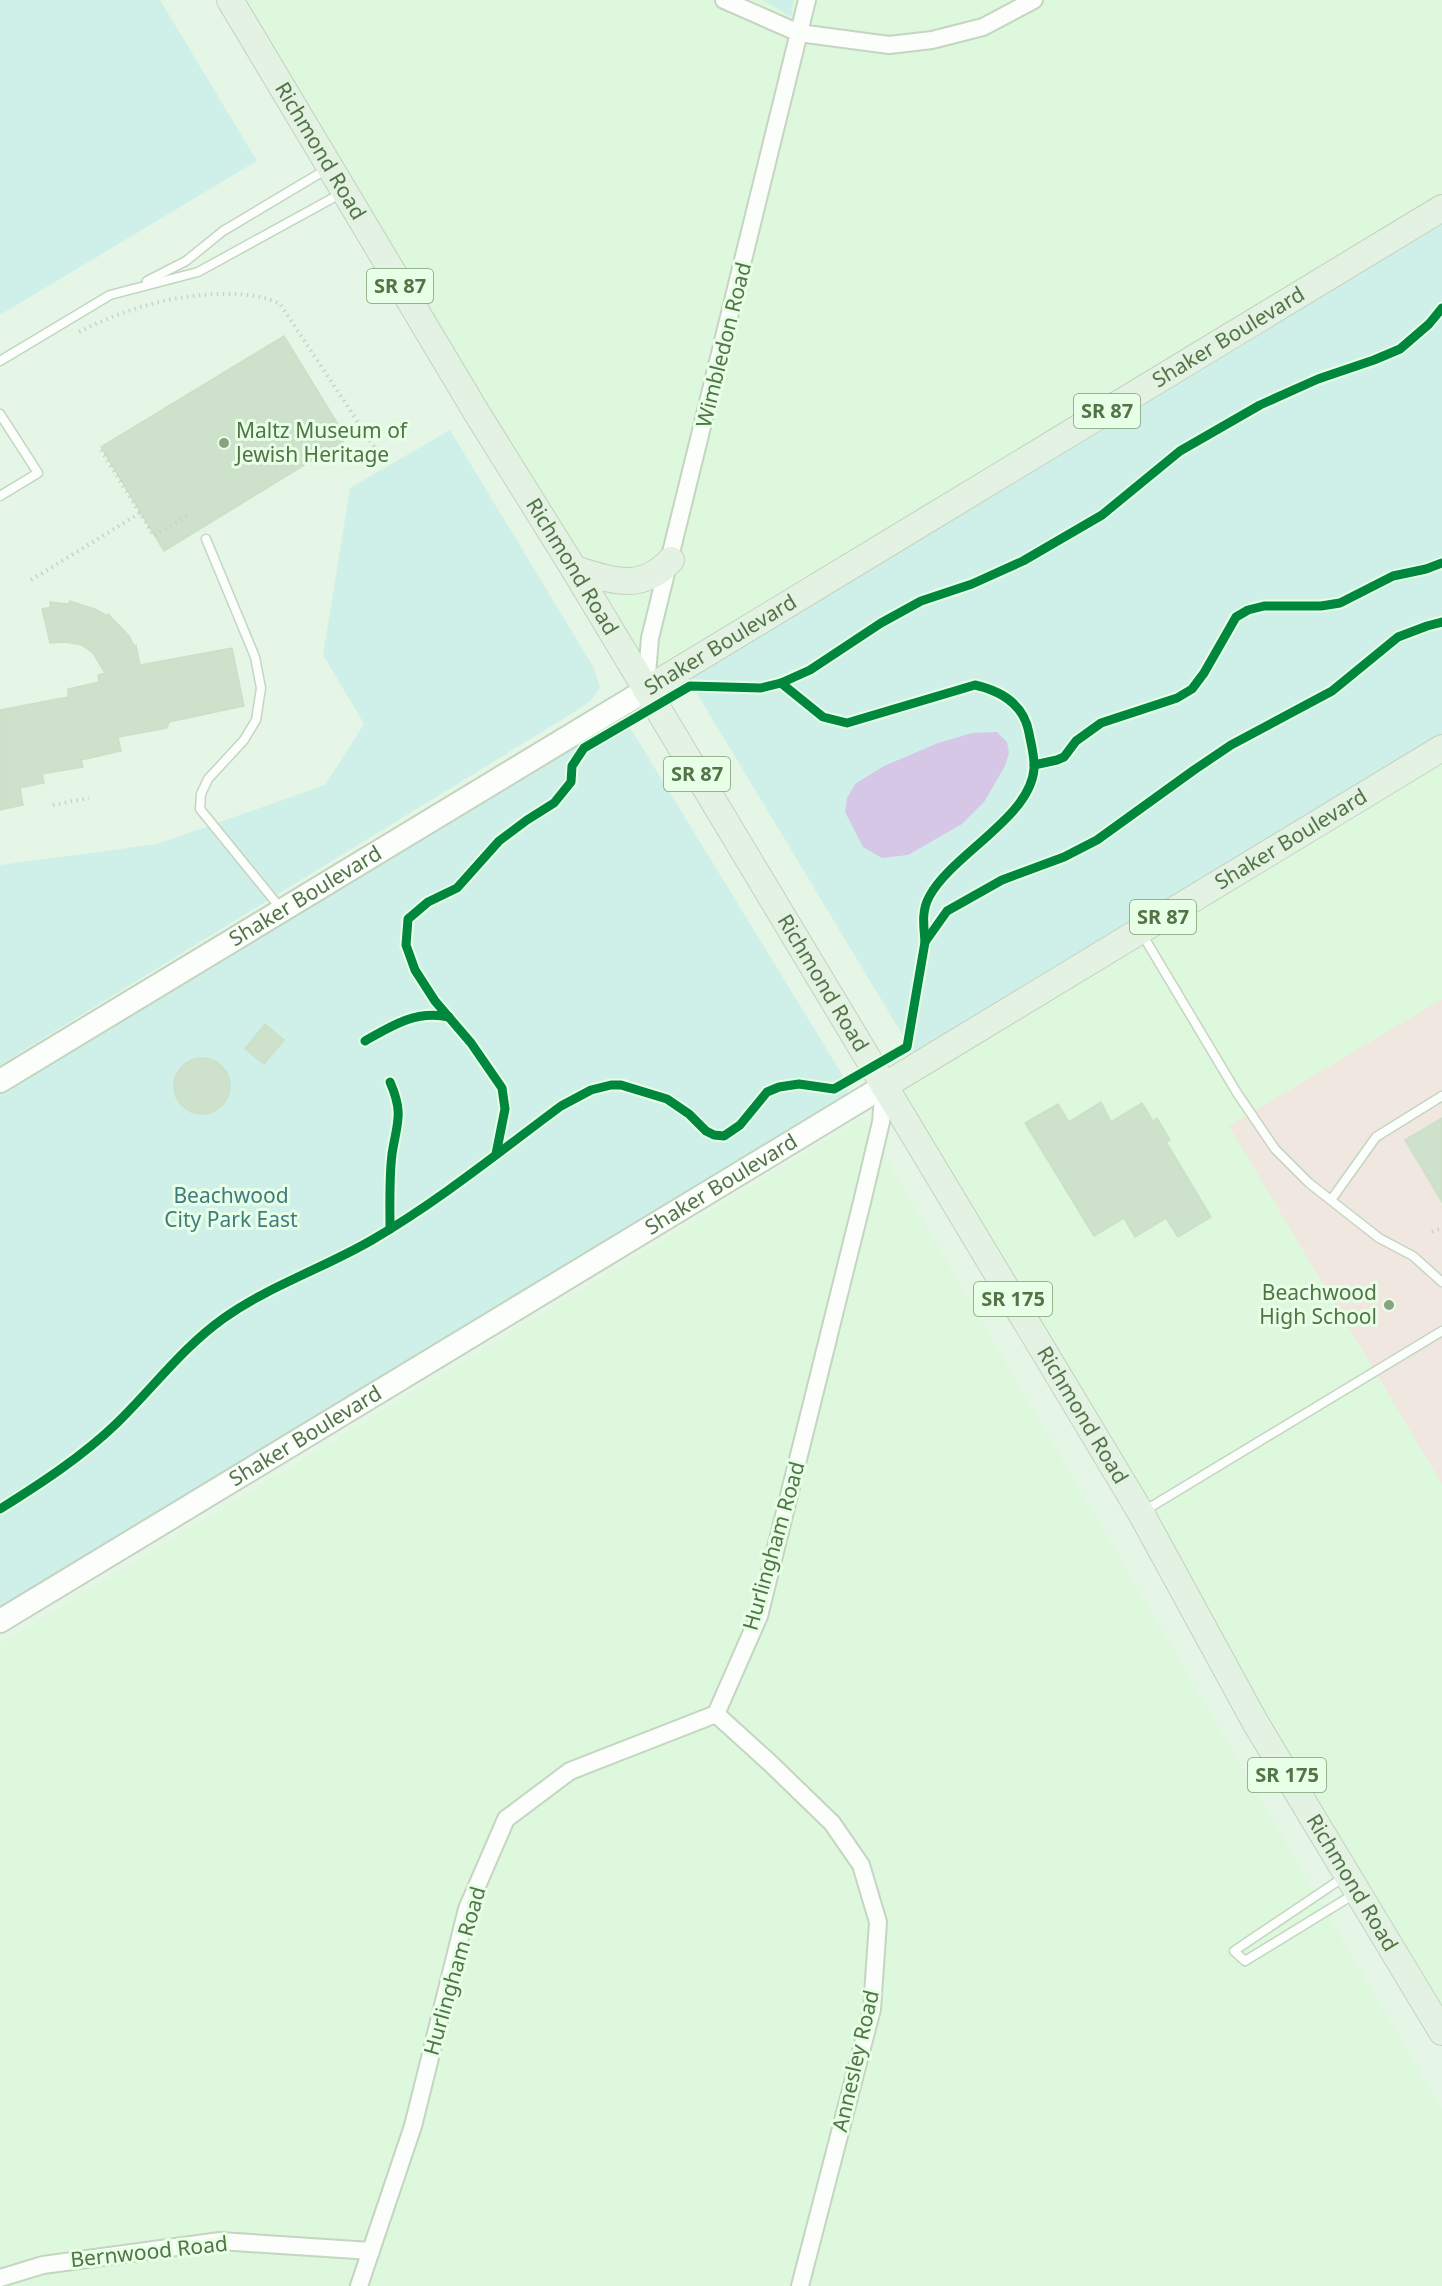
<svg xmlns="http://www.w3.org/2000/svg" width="1442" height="2286" viewBox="0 0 1442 2286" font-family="'Noto Sans',sans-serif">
	<rect width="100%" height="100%" fill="#e6f6e6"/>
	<!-- residential -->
	<g fill="#ddf8dc">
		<path d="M230,0H1442V208L646,690Z"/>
		<path d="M1442,748V2032L884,1086Z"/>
		<path d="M863,1118L1442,2110V2286H0V1644Z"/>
	</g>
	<!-- education -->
	<path fill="#f0e8e0" d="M1442,999V1484L1229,1126Z"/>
	<!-- green -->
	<g fill="#cff0e8">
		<path d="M0,0H160L257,161L0,315Z"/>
		<path d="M763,0H794L791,17Z"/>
		<path d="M1442,208V748L920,1064L687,677Z"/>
		<path d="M450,430L594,668L600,687L592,699L581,708L0,1065V865L157,844L325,785L364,724L323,655L350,488Z"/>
		<path d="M623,716L845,1079L849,1089L847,1094L0,1607V1089Z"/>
	</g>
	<!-- water -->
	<path fill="#d6c7e7" d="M997,732L1007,742L1009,753L1005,766L984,802L962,824L908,855L882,858L863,847L845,812L847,798L855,784L884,766L938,743L972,733Z"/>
	<!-- building -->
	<g fill="#cee1ca" stroke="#ccdfc8" stroke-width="1.5">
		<path d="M284,336L347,439L164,551L101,447Z"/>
		<path d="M70,601L97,610L107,616L108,614L129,636L134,646L136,645L140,665L232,648L244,706L169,722L167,728L118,737L121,751L81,760L83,767L42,774L44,783L20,788L23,805L0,810V710L68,697V689L99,682L98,675L105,673L93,653L82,645L65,642L50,643L42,609L51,607L50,602L69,604Z"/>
		<path d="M265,1024L284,1040L264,1064L245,1049Z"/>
		<circle cx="202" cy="1086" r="28"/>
		<path d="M1101,1102L1111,1122L1142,1103L1153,1121L1157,1118L1170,1140L1166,1142L1211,1217L1178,1237L1166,1218L1135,1237L1124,1218L1094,1236L1025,1123L1058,1104L1069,1122Z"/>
		<path d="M1442,1118V1202L1405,1140Z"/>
	</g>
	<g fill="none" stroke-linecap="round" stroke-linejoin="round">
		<!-- lane casing -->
		<g stroke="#c4d5c1" stroke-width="11">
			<g id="lane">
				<path d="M147,281L186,261L223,231L327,169"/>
				<path d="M0,361L110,295L198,272L342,193"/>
				<path d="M0,414L38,473L0,496"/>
				<path d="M206,539L255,657L261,688L256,720L244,740L208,779L201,794L200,809L282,910"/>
				<path d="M1142,934L1237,1093L1275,1149L1309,1183L1379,1238L1413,1256L1442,1282"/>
				<path d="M1331,1200L1376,1137L1442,1096"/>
				<path d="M1144,1511L1442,1331"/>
				<path d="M1344,1877L1234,1951L1245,1961L1356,1893"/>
			</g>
		</g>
		<!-- street casing -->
		<g stroke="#c4d5c1" stroke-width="20">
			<g id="street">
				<path d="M724,0L799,33L889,45L932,40L983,27L1034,0"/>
				<path d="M646,686L650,638L807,0"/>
				<path d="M716,1714L769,1762L832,1823L861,1865L878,1922L872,2009L800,2286"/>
				<path d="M0,2278L43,2265L220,2241L371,2251"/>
				<path d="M359,2286L413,2126L467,1909L506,1819L570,1771L716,1714L759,1616L862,1202L881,1122L884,1086"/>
			</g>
		</g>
		<!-- secondary casing -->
		<g stroke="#c3d5bf" stroke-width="26">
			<g id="secondary">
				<path id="s1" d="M0,1081L646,690"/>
				<path id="s2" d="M0,1621L884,1086"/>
			</g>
		</g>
		<!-- primary casing -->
		<g stroke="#c3d2c0" stroke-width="28">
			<g id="primary">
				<path id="s3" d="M230,0L478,415L574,569L1141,1513L1255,1722L1442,2032"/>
				<path d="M574,569C612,580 640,593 671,560"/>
				<path id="s4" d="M646,690L1442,208"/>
				<path id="s5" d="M884,1086L1442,748"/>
			</g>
		</g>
		<!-- path -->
		<g stroke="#c8d5c5" stroke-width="4" stroke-dasharray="1.5 4.5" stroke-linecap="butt">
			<path d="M79,332C123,310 167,296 217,294C238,294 261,294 280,304L379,454"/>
			<path d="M101,450L154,536L189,515"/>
			<path d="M31,580L140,513"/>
			<path d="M53,805L89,798"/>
			<path d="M1432,1232L1439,1229"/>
		</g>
		<!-- lane -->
		<use href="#lane" stroke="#fbfefb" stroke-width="8"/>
		<!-- street -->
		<use href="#street" stroke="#fbfefb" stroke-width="16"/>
		<!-- secondary -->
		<use href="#secondary" stroke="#fbfefb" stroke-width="22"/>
		<!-- primary -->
		<use href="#primary" stroke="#e3f2e3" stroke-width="26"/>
		<!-- cycleway casing -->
		<g stroke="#e6ffe6" stroke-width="13">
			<g id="cycleway">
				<path d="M781,683L823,717L847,723L975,685C1001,691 1024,704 1029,733C1031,744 1035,758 1034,769C1030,818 952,854 929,897C921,912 924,927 925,942"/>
				<path d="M1034,765L1057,760L1064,757L1076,741L1101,723L1177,698L1192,689L1204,673L1236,617L1248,610L1264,606H1321L1340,603L1393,576L1426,569L1442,563"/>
				<path d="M365,1041C393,1025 416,1010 449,1017"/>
				<path d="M496,1154L505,1109L502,1088L471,1043L435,1001L415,970L406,945L408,919L428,902L457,888L499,841L527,820L554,803L571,782L572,766L584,748L690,686L761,688L781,683L810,670L881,623L921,601L972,584L1023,561L1102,515L1180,451L1260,405L1318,379L1374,360L1400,349L1429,324L1442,308"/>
				<path d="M390,1229C390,1205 389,1179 392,1154C397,1122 404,1114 390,1082"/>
				<path d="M0,1509C40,1484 83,1456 117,1423C153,1388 183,1347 224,1318C269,1286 324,1268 372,1240C439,1201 499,1152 561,1106L591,1090L611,1085H621L667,1099L689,1114L706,1131L714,1135L724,1136L740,1125L767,1092L779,1087L799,1084L834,1089L900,1051L907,1047L925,942L947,911L1002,880L1064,857L1097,840L1194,770L1231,745L1332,691L1398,637L1427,626L1442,622"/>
			</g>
		</g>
		<!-- cycleway -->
		<use href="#cycleway" stroke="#00873e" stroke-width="9"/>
	</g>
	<!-- markers -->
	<g fill="#86a27e" stroke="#e6ffe6" stroke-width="2">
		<circle cx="224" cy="443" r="6"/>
		<circle cx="1389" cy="1305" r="6"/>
	</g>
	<g text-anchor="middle" stroke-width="6" stroke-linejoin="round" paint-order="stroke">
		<!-- shield labels -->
		<g fill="#e6ffe6" stroke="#7e9e76" stroke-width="1.5">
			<rect x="367" y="269" width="66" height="34" rx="4.5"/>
			<rect x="1074" y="394" width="66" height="34" rx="4.5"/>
			<rect x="664" y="757" width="66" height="34" rx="4.5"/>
			<rect x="1130" y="900" width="66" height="34" rx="4.5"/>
			<rect x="974" y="1282" width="78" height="34" rx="4.5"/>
			<rect x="1248" y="1758" width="78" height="34" rx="4.5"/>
		</g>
		<g font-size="20" font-weight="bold" fill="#527446">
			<text x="400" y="293">SR 87</text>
			<text x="1107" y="418">SR 87</text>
			<text x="697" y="781">SR 87</text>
			<text x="1163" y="924">SR 87</text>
			<text x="1013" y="1306">SR 175</text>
			<text x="1287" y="1782">SR 175</text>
		</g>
		<!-- street labels -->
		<g font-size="21" fill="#527446" stroke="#e6ffe6">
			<text dy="7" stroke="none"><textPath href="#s3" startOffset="176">Richmond Road</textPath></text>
			<text dy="7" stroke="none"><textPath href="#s4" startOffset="681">Shaker Boulevard</textPath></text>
			<text transform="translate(724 345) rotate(-76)" y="7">Wimbledon Road</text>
			<text dy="7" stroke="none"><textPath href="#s3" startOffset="662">Richmond Road</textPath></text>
			<text dy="7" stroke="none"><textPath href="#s4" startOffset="87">Shaker Boulevard</textPath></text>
			<text dy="7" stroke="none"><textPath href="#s5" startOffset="476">Shaker Boulevard</textPath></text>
			<text dy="7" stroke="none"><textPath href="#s1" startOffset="357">Shaker Boulevard</textPath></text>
			<text dy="7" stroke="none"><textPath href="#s3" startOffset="1148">Richmond Road</textPath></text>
			<text dy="7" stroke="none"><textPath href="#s2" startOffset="843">Shaker Boulevard</textPath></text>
			<text dy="7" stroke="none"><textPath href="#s3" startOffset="1652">Richmond Road</textPath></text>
			<text dy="7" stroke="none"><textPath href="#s2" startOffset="357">Shaker Boulevard</textPath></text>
			<text transform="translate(774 1546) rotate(-74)" y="7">Hurlingham Road</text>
			<text dy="7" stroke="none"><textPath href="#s3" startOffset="2192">Richmond Road</textPath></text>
			<text transform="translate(455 1971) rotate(-74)" y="7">Hurlingham Road</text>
			<text transform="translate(856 2061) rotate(-77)" y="7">Annesley Road</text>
			<text transform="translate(149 2252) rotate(-6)" y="7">Bernwood Road</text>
		</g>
		<!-- poi labels -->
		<g font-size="21" fill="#527446" stroke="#e6ffe6" text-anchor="start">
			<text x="236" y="438">Maltz Museum of<tspan x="236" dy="24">Jewish Heritage</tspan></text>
			<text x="1377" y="1300" text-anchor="end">Beachwood<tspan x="1377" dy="24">High School</tspan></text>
		</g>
		<!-- park labels -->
		<g font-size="21" fill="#407b81" stroke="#e6ffe6">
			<text x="231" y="1203">Beachwood<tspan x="231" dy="24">City Park East</tspan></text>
		</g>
	</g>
</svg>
